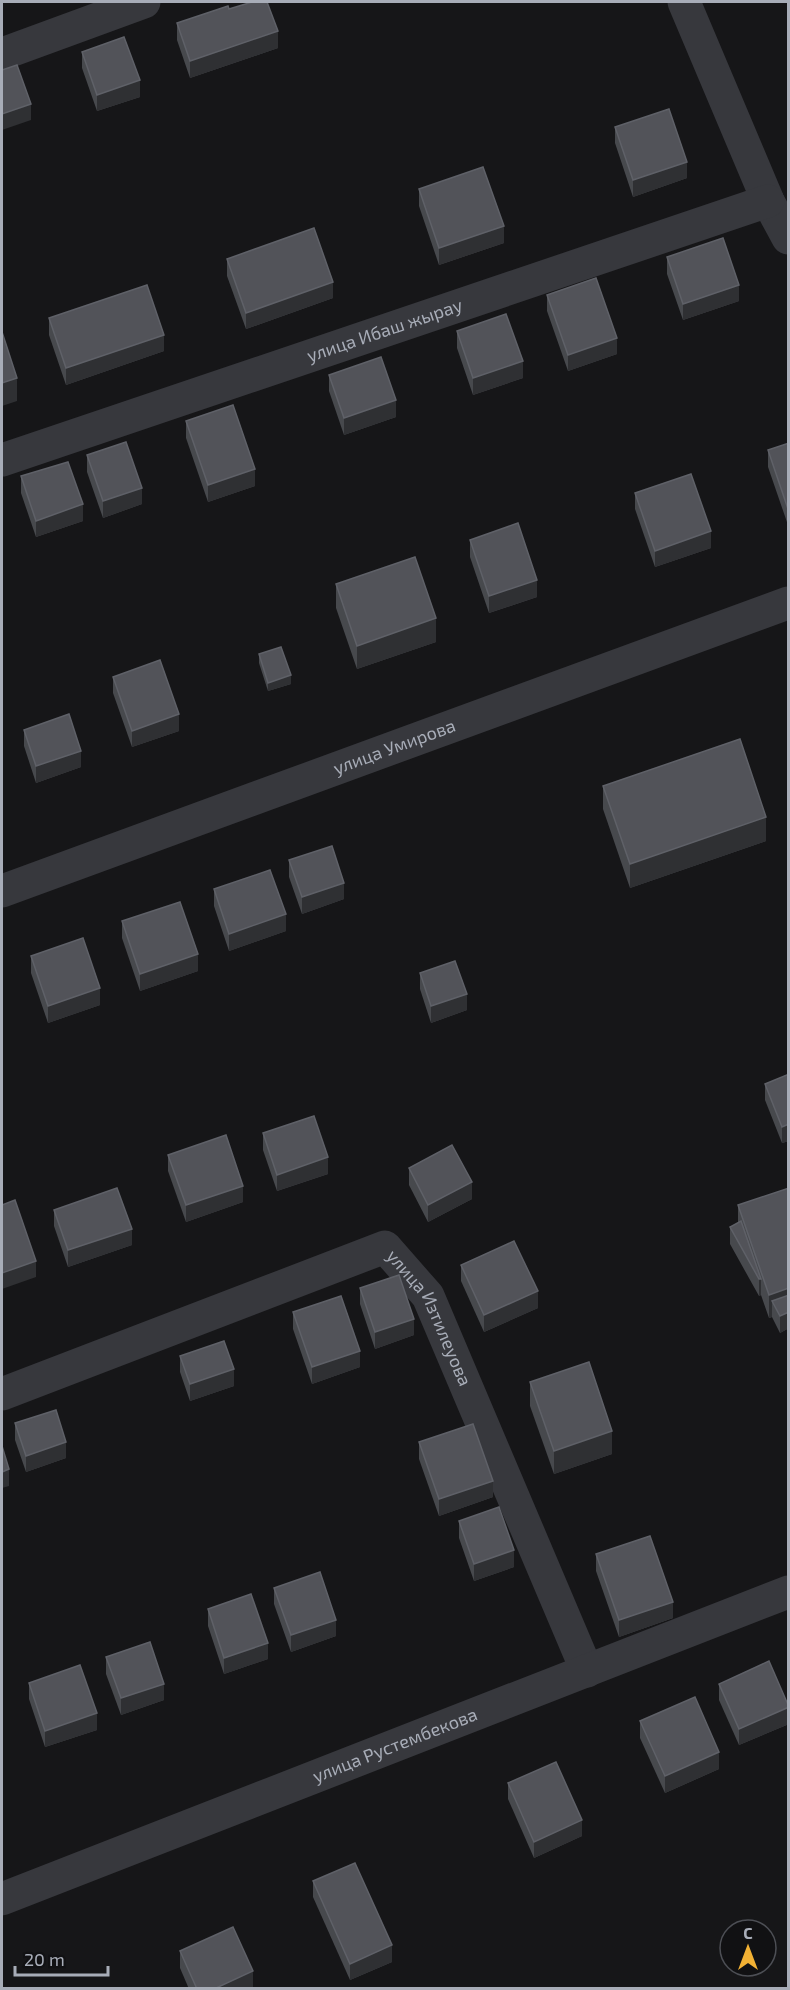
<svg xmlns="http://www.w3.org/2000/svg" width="790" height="1990" viewBox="0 0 790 1990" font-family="'Exo 2',sans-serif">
	<rect width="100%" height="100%" fill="#161618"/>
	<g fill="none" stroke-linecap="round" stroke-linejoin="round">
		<!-- minor -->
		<g stroke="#37383d" stroke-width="33">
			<path d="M684,2L768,201L788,238"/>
			<path d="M2,54L144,2"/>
			<path id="s1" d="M2,460L768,201"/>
			<path id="s2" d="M2,891L788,603"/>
			<path id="s3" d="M2,1394L385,1247L428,1296L587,1671"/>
			<path id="s4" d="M2,1899L788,1592"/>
		</g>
	</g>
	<!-- wall -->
	<g fill="#47494d">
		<path d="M177,23L278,48L190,78L177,40Z"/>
		<path d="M82,52L140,97L97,111L82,68Z"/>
		<path d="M615,127L687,178L633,197L615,143Z"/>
		<path d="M419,189L504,243L439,265L419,206Z"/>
		<path d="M667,257L739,301L683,320L667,274Z"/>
		<path d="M227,259L333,298L246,329L227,276Z"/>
		<path d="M547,295L617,354L568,371L547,311Z"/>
		<path d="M49,318L164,351L66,385L49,335Z"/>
		<path d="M457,331L523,378L473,395L457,348Z"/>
		<path d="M329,375L396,417L344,435L329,391Z"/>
		<path d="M186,421L255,486L208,502L186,438Z"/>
		<path d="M789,443L788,525L768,467V450Z"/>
		<path d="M87,455L142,504L103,518L87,472Z"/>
		<path d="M21,476L83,521L36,537L21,493Z"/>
		<path d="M635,493L711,548L655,567L635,509Z"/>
		<path d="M470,540L537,597L489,613L470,557Z"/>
		<path d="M336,584L436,642L357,669L336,608Z"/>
		<path d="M259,654L291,684L268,691L259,663Z"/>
		<path d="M113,677L179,731L132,747L113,693Z"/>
		<path d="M24,730L81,767L36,783L24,746Z"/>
		<path d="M603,786L766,841L630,888L603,809Z"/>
		<path d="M289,860L344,899L302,914L289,877Z"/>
		<path d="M214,889L286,931L229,951L214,906Z"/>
		<path d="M122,921L198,971L140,991L122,938Z"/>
		<path d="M31,956L100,1005L48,1023L31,973Z"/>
		<path d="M420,973L467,1010L431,1023L420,989Z"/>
		<path d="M789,1074V1141L782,1143L765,1100V1084Z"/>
		<path d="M263,1133L328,1174L277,1191L263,1150Z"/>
		<path d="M168,1155L243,1202L186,1222L168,1171Z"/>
		<path d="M409,1168L472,1199L428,1222L409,1185Z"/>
		<path d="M789,1188V1328L780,1333L772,1317L769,1318L761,1295L759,1296L730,1244V1227L738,1223V1205Z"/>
		<path d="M54,1210L132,1245L68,1267L54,1226Z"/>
		<path d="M461,1265L538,1308L484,1332L461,1281Z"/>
		<path d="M360,1288L414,1335L375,1349L360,1304Z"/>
		<path d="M293,1312L360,1367L312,1384L293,1329Z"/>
		<path d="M180,1356L234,1386L190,1401L180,1372Z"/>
		<path d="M530,1382L612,1454L554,1474L530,1406Z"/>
		<path d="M15,1423L66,1458L26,1472L15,1440Z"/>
		<path d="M419,1442L493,1497L439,1516L419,1459Z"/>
		<path d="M459,1521L514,1567L474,1581L459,1538Z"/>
		<path d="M596,1554L673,1618L619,1637L596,1571Z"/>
		<path d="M274,1588L336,1636L291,1652L274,1604Z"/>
		<path d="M208,1609L268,1659L224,1674L208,1626Z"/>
		<path d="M106,1657L164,1700L121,1715L106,1674Z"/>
		<path d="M29,1683L97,1730L45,1747L29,1699Z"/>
		<path d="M719,1684L789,1705V1724L739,1745L719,1700Z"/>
		<path d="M640,1721L719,1769L665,1793L640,1738Z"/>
		<path d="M508,1783L582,1836L534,1858L508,1799Z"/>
		<path d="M313,1881L392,1962L350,1980L313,1897Z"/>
		<path d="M180,1951L253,1988L251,1989H189L180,1968Z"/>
	</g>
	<!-- shaded-wall -->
	<g fill="#2f3033">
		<path d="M278,31V48L190,78V61Z"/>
		<path d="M140,80V97L97,111V95Z"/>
		<path d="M31,104V120L2,130V114Z"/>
		<path d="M687,162V178L633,197V180Z"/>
		<path d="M504,226V243L439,265V248Z"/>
		<path d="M333,282V298L246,329V313Z"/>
		<path d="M739,285V301L683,320V304Z"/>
		<path d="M164,335V351L66,385V368Z"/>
		<path d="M617,338V354L568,371V355Z"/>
		<path d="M523,361V378L473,395V378Z"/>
		<path d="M17,378V401L2,406V383Z"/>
		<path d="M396,400V417L344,435V418Z"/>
		<path d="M255,469V486L208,502V485Z"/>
		<path d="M142,488V504L103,518V501Z"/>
		<path d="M83,504V521L36,537V521Z"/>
		<path d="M711,531V548L655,567V551Z"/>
		<path d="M537,580V597L489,613V596Z"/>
		<path d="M436,618V642L357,669V646Z"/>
		<path d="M291,675V684L268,691V683Z"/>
		<path d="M179,714V731L132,747V731Z"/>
		<path d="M81,751V767L36,783V766Z"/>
		<path d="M766,817V841L630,888V864Z"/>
		<path d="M344,883V899L302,914V897Z"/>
		<path d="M286,914V931L229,951V934Z"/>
		<path d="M198,954V971L140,991V974Z"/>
		<path d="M100,988V1005L48,1023V1006Z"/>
		<path d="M467,994V1010L431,1023V1006Z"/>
		<path d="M789,1124V1141L782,1143V1127Z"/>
		<path d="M328,1157V1174L277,1191V1175Z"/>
		<path d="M472,1182V1199L428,1222V1205Z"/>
		<path d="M243,1186V1202L186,1222V1205Z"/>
		<path d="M132,1229V1245L68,1267V1250Z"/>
		<path d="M36,1261V1277L2,1289V1273Z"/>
		<path d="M759,1279H761V1295L759,1296Z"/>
		<path d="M789,1288V1328L780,1333V1316L772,1301V1317L769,1318V1295Z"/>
		<path d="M538,1291V1308L484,1332V1315Z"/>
		<path d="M414,1319V1335L375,1349V1332Z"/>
		<path d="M360,1351V1367L312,1384V1367Z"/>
		<path d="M234,1369V1386L190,1401V1384Z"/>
		<path d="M612,1431V1454L554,1474V1451Z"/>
		<path d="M66,1442V1458L26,1472V1456Z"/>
		<path d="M9,1469V1486L2,1488V1472Z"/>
		<path d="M493,1481V1497L439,1516V1499Z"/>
		<path d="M514,1550V1567L474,1581V1564Z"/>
		<path d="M673,1602V1618L619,1637V1620Z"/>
		<path d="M336,1620V1636L291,1652V1635Z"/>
		<path d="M268,1643V1659L224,1674V1658Z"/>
		<path d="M164,1684V1700L121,1715V1698Z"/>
		<path d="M789,1707V1724L739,1745V1729Z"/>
		<path d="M97,1713V1730L45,1747V1731Z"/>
		<path d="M719,1752V1769L665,1793V1776Z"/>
		<path d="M582,1820V1836L534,1858V1842Z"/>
		<path d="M392,1945V1962L350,1980V1964Z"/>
		<path d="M253,1971V1988L251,1989H214Z"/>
	</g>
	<!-- building -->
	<g fill="#525359" stroke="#5f6168" stroke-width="1.5">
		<path d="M252,2H267L278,31L190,61L177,23L228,6L229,9Z"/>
		<path d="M124,37L140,80L97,95L82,52Z"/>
		<path d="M17,65L31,104L2,114V70Z"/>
		<path d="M669,109L687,162L633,180L615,127Z"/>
		<path d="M483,167L504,226L439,248L419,189Z"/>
		<path d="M314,228L333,282L246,313L227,259Z"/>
		<path d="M723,238L739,285L683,304L667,257Z"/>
		<path d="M596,278L617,338L568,355L547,295Z"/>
		<path d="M147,285L164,335L66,368L49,318Z"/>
		<path d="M506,314L523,361L473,378L457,331Z"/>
		<path d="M2,332L17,378L2,383Z"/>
		<path d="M381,357L396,400L344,418L329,375Z"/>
		<path d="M233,405L255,469L208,485L186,421Z"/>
		<path d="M126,442L142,488L103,501L87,455Z"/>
		<path d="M789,443V508L788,509L768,450Z"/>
		<path d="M68,462L83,504L36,521L21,476Z"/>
		<path d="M691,474L711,531L655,551L635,493Z"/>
		<path d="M518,523L537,580L489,596L470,540Z"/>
		<path d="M415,557L436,618L357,646L336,584Z"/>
		<path d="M281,647L291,675L268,683L259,654Z"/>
		<path d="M160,660L179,714L132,731L113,677Z"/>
		<path d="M69,714L81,751L36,766L24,730Z"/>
		<path d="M740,739L766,817L630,864L603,786Z"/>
		<path d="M332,846L344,883L302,897L289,860Z"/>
		<path d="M270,870L286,914L229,934L214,889Z"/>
		<path d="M180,902L198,954L140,974L122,921Z"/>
		<path d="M83,938L100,988L48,1006L31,956Z"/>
		<path d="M455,961L467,994L431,1006L420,973Z"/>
		<path d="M789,1074V1124L782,1127L765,1084Z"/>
		<path d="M314,1116L328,1157L277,1175L263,1133Z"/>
		<path d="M226,1135L243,1186L186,1205L168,1155Z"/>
		<path d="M452,1145L472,1182L428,1205L409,1168Z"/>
		<path d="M117,1188L132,1229L68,1250L54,1210Z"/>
		<path d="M789,1188V1288L769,1295L738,1205Z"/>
		<path d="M15,1200L36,1261L2,1273V1205Z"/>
		<path d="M741,1221L761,1279H759L730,1227Z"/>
		<path d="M514,1241L538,1291L484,1315L461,1265Z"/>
		<path d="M399,1275L414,1319L375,1332L360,1288Z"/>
		<path d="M789,1295V1312L780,1316L772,1301Z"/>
		<path d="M341,1296L360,1351L312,1367L293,1312Z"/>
		<path d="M224,1341L234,1369L190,1384L180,1356Z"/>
		<path d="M589,1362L612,1431L554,1451L530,1382Z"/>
		<path d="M56,1410L66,1442L26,1456L15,1423Z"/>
		<path d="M473,1424L493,1481L439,1499L419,1442Z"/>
		<path d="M2,1446L9,1469L2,1472Z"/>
		<path d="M499,1507L514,1550L474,1564L459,1521Z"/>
		<path d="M650,1536L673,1602L619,1620L596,1554Z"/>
		<path d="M320,1572L336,1620L291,1635L274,1588Z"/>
		<path d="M251,1594L268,1643L224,1658L208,1609Z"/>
		<path d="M150,1642L164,1684L121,1698L106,1657Z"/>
		<path d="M769,1661L789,1707L739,1729L719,1684Z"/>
		<path d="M80,1665L97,1713L45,1731L29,1683Z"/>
		<path d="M695,1697L719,1752L665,1776L640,1721Z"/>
		<path d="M556,1762L582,1820L534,1842L508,1783Z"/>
		<path d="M355,1863L392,1945L350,1964L313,1881Z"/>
		<path d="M233,1927L253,1971L214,1989H197L180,1951Z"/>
	</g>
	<g text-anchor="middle" stroke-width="4.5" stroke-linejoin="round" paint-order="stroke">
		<!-- street labels -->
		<g font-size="18" fill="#a8adb8" stroke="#111113">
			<text dy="6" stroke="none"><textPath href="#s1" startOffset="404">улица Ибаш жырау</textPath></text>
			<text dy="6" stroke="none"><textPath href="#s2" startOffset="418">улица Умирова</textPath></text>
			<text dy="6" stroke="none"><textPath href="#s3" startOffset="495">улица Изтилеуова</textPath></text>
			<text dy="6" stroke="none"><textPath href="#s4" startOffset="422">улица Рустембекова</textPath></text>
		</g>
	</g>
	<!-- border -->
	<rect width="790" height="1990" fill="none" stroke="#a8adb8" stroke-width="6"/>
	<!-- north arrow -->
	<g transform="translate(748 1948)"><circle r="28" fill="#111113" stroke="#4d4f55" stroke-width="1.5"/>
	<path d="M0-4.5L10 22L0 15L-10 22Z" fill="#f2b134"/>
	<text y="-9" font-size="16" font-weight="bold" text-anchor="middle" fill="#a8adb8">С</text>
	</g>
	<!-- scale -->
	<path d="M15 1966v9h93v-9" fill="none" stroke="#a8adb8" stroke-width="3"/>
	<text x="24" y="1966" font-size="18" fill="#a8adb8" stroke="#111113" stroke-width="4.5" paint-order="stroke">20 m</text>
</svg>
